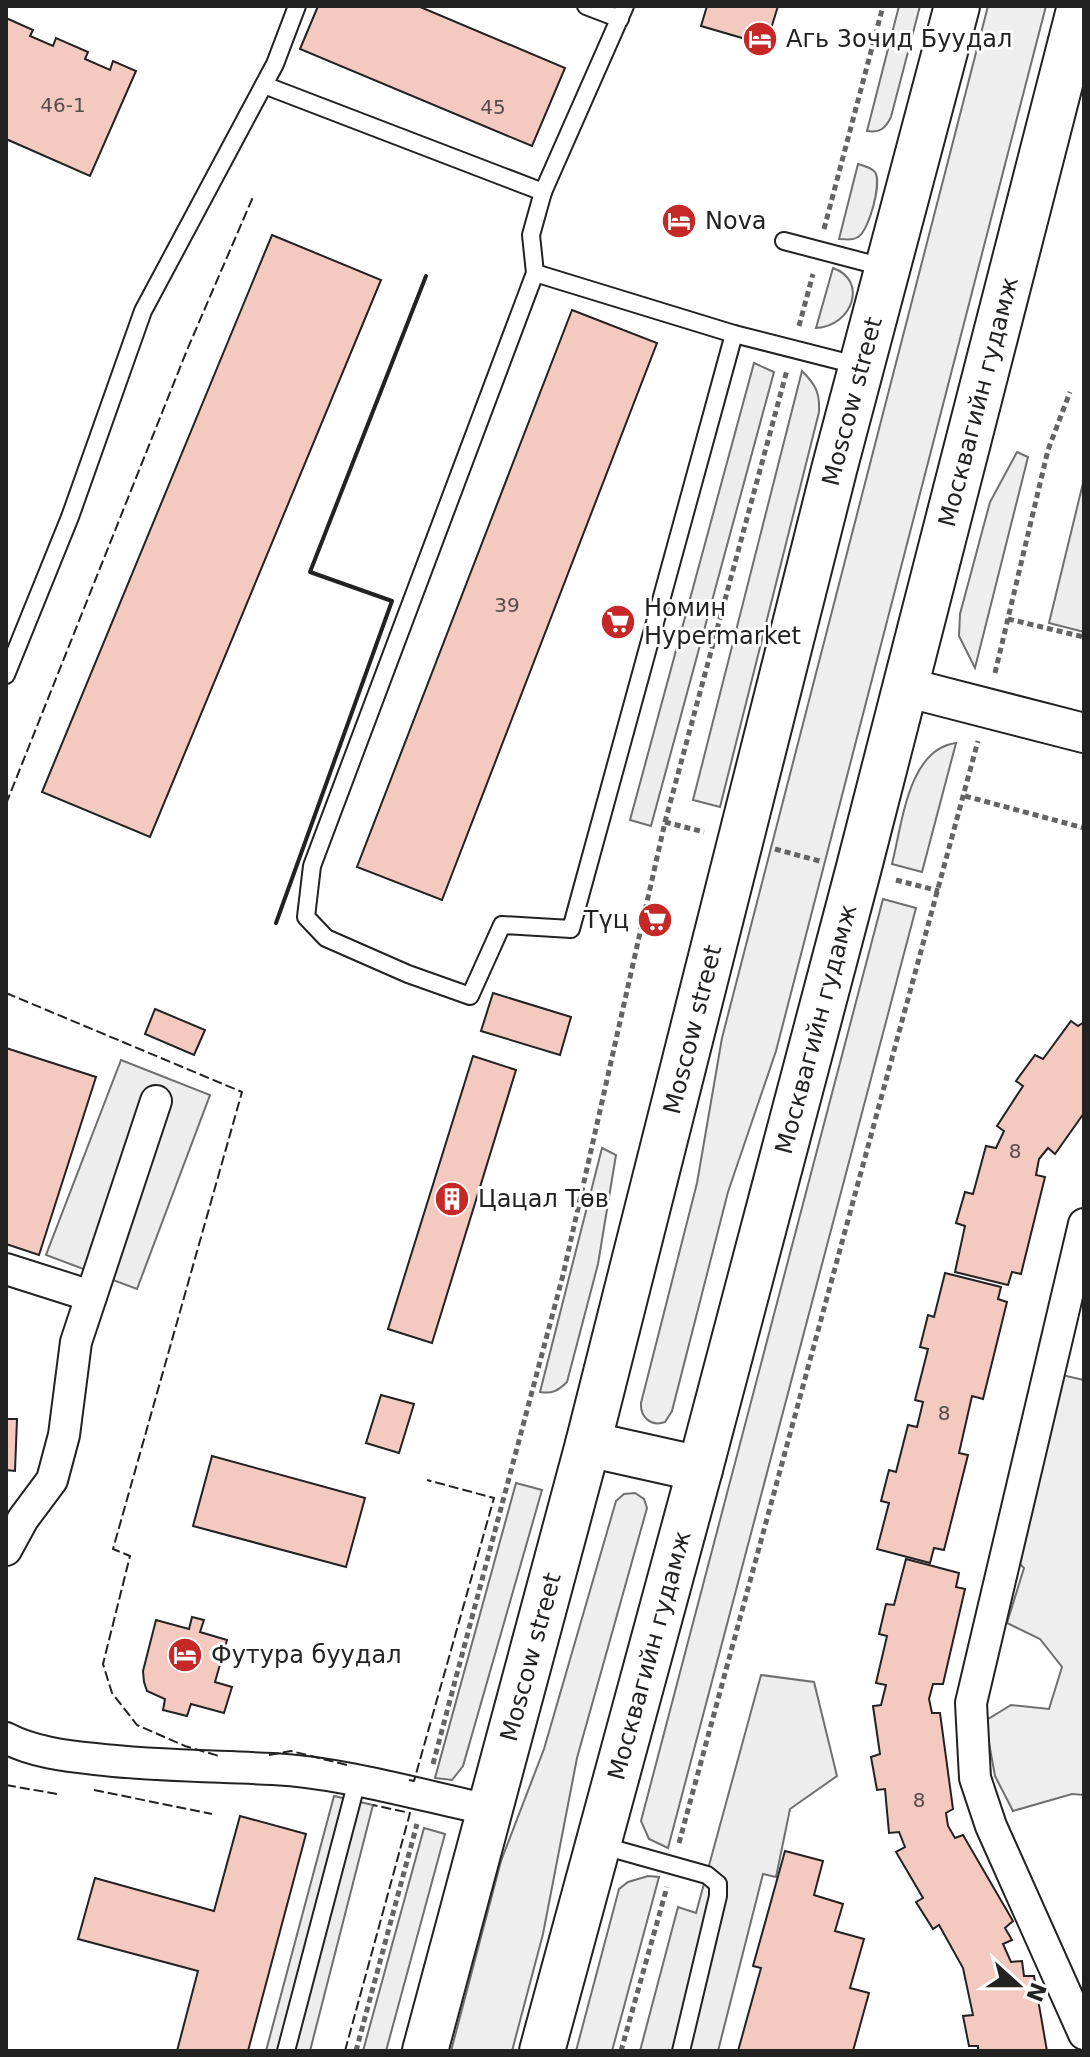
<svg xmlns="http://www.w3.org/2000/svg" width="1090" height="2057" viewBox="0 0 1090 2057" font-family="'DejaVu Sans',sans-serif">
	<rect width="100%" height="100%" fill="#fff"/>
	<!-- green -->
	<g fill="#eee" stroke="#6f6f6f" stroke-width="2">
		<path d="M899,6H920L891,117C885,129 880,133 867,131Z"/>
		<path d="M988,6H1046L776,1051L728,1192L672,1411L665,1422C651,1427 640,1417 641,1403L697,1183L722,1038Z"/>
		<path d="M858,164C864,166 871,167 875,172C882,183 869,231 858,237C852,241 846,239 839,239Z"/>
		<path d="M833,268C868,280 853,326 816,328Z"/>
		<path d="M802,371C816,385 820,393 819,412L720,807L693,800Z"/>
		<path d="M1017,452L1028,457L975,668L959,636L960,614L990,502Z"/>
		<path d="M956,743L922,872L892,864C902,825 908,749 956,743Z"/>
		<path d="M883,899L916,908L668,1848L649,1839L641,1821Z"/>
		<path d="M602,1148L616,1155L598,1264L567,1382C558,1391 552,1394 540,1392Z"/>
		<path d="M1049,1372L1084,1380V1795L1072,1794L1013,1811L995,1776L985,1721L1011,1705L1049,1709L1062,1667L1040,1639L1007,1623L1024,1568L997,1541Z"/>
		<path d="M516,1483L542,1490L463,1766L452,1780L435,1778Z"/>
		<path d="M635,1493L644,1499L647,1508L577,1758L543,1934L512,2051H451L501,1861L544,1749L616,1501L624,1494Z"/>
		<path d="M424,1828L445,1834L386,2051H363Z"/>
		<path d="M648,1876L659,1877L612,2051H576L619,1889L628,1882Z"/>
	</g>
	<!-- parking -->
	<g fill="#ededed" stroke="#6f6f6f" stroke-width="2">
		<path d="M754,363L774,372L651,826L630,820Z"/>
		<path d="M1084,479V632L1049,623Z"/>
		<path d="M121,1060L210,1095L137,1289L46,1255Z"/>
		<path d="M761,1675L814,1682L837,1776L790,1809L776,1877L763,1874L718,2051H640L678,1907L696,1913Z"/>
		<path d="M334,1796L373,1805L310,2051H266Z"/>
	</g>
	<!-- building -->
	<g fill="#f3c9c0" stroke="#222" stroke-width="2">
		<path d="M318,6H418L565,68L532,146L300,49Z"/>
		<path d="M707,6H778L766,45L701,26Z"/>
		<path d="M6,18L33,30L30,36L53,46L56,38L88,52L85,59L110,70L113,61L136,71L90,176L6,139Z"/>
		<path d="M272,235L381,280L150,837L42,792Z"/>
		<path d="M572,310L657,343L442,900L357,867Z"/>
		<path d="M493,993L571,1017L560,1055L481,1031Z"/>
		<path d="M155,1009L205,1030L194,1055L145,1034Z"/>
		<path d="M1071,1021L1078,1026L1084,1022V1113L1055,1154L1048,1148L1039,1159L1036,1175L1045,1177L1021,1274L1012,1272L1008,1285L955,1272L965,1226L956,1223L965,1192L973,1194L986,1146L996,1148L1004,1131L997,1126L1023,1086L1016,1081L1035,1055L1043,1059Z"/>
		<path d="M6,1048L96,1077L39,1255L6,1244Z"/>
		<path d="M473,1056L516,1070L432,1343L388,1329Z"/>
		<path d="M945,1273L1001,1287L998,1299L1007,1302L983,1399L972,1396L959,1453L968,1455L944,1550L934,1548L930,1563L877,1549L889,1503L881,1501L889,1470L896,1472L908,1425L917,1427L923,1402L915,1400L928,1349L920,1347L928,1315L934,1317Z"/>
		<path d="M381,1395L414,1404L399,1453L366,1443Z"/>
		<path d="M6,1419H17L15,1471L6,1470Z"/>
		<path d="M212,1456L365,1498L346,1567L193,1526Z"/>
		<path d="M906,1559L959,1573L956,1587L965,1589L943,1684H933L929,1699L932,1713H940L953,1809L946,1813L948,1826L955,1838L963,1835L1013,1921L1005,1928L1012,1940L1003,1944L1011,1962L1022,1961L1024,1976H1034L1047,2051H978V2046H969L963,2016L973,2015L963,1968L939,1925L933,1929L916,1902L923,1898L896,1852L905,1847L899,1832L889,1833L885,1789L877,1790L871,1757L880,1754L873,1706L881,1705L886,1685L876,1683L887,1636L879,1634L886,1604L894,1605Z"/>
		<path d="M192,1617L204,1620L200,1632L227,1640L215,1682L232,1687L224,1713L191,1704L187,1716L163,1710L165,1699L147,1691L144,1682L143,1671L156,1620L189,1629Z"/>
		<path d="M240,1816L306,1834L248,2051H177L198,1971L78,1939L95,1878L214,1911Z"/>
		<path d="M785,1851L823,1861L814,1895L843,1904L835,1931L864,1939L850,1988L869,1993L853,2051H738L761,1968L753,1966Z"/>
	</g>
	<g fill="none" stroke-linecap="round" stroke-linejoin="round">
		<!-- service casing -->
		<g stroke="#222" stroke-width="20">
			<g id="service">
				<path d="M586,6L620,19"/>
				<path d="M264,85L543,192L531,235L535,273L312,866L306,917L326,938L408,974L470,996L502,925L571,929L734,334"/>
				<path d="M543,192L625,6"/>
				<path d="M784,241L887,268"/>
				<path d="M535,273L734,334L860,366"/>
				<path d="M6,675L70,517L143,311L275,64L297,6"/>
				<path d="M600,1845L707,1875L718,1884V1896L681,2051"/>
				<path d="M286,2051L357,1781"/>
			</g>
		</g>
		<!-- minor casing -->
		<g stroke="#222" stroke-width="34">
			<g id="minor">
				<path d="M1084,1224L971,1703L975,1778L991,1826L1084,2034"/>
				<path d="M6,1269L91,1296"/>
				<path d="M6,1550L23,1519L52,1480L64,1435L76,1342L156,1101"/>
				<path d="M6,1738C33,1752 65,1756 95,1759C154,1766 213,1766 273,1769C346,1773 419,1795 490,1810"/>
			</g>
		</g>
		<!-- tertiary casing -->
		<g stroke="#222" stroke-width="42">
			<path id="tertiary" d="M905,687L1084,733"/>
		</g>
		<!-- trunk casing -->
		<g stroke="#222" stroke-width="48">
			<g id="trunk">
				<path d="M588,1444L700,1469"/>
				<path id="s1" d="M425,2051L588,1444L835,466L957,6"/>
				<path id="s2" d="M542,2051L700,1469L858,871L1080,6"/>
			</g>
		</g>
		<!-- path -->
		<g stroke="#646464" stroke-width="5" stroke-dasharray="6 4" stroke-linecap="butt">
			<path d="M824,229L883,6"/>
			<path d="M799,326L813,274"/>
			<path d="M1008,619L1084,637"/>
			<path d="M995,673L1048,450L1070,392"/>
			<path d="M965,796L1084,828"/>
			<path d="M665,822L704,832"/>
			<path d="M775,849L823,862"/>
			<path d="M896,880L939,891"/>
			<path d="M433,1764L563,1275L665,822L787,370"/>
			<path d="M679,1843L978,741"/>
			<path d="M356,2051L417,1824"/>
			<path d="M621,2051L667,1887"/>
		</g>
		<!-- service -->
		<use href="#service" stroke="#fff" stroke-width="16"/>
		<!-- minor -->
		<use href="#minor" stroke="#fff" stroke-width="30"/>
		<!-- tertiary -->
		<use href="#tertiary" stroke="#fff" stroke-width="38"/>
		<!-- trunk -->
		<use href="#trunk" stroke="#fff" stroke-width="44"/>
		<!-- fence -->
		<g stroke="#222" stroke-width="2" stroke-dasharray="10 4" stroke-linecap="butt">
			<path d="M6,804L187,350L253,197"/>
			<path d="M6,993L242,1092L113,1549L130,1556L103,1664L112,1693L137,1725L185,1746L219,1756"/>
			<path d="M269,1755L291,1751L351,1766"/>
			<path d="M409,1780L414,1781L494,1498L427,1480"/>
			<path d="M6,1785L57,1794"/>
			<path d="M94,1790L212,1814"/>
			<path d="M345,2051L410,1813L373,1805"/>
		</g>
		<!-- wall -->
		<path stroke="#222" stroke-width="4" d="M276,923L392,601L310,572L426,276"/>
	</g>
	<!-- icons -->
	<defs>
		<g id="hotel-disc" transform="scale(1.8)"><circle r="9.5" fill="#c62828" stroke="#fff"/><path d="M-6-4.5h1.5V1H6V5H4.5V3h-9V5H-6ZM-4 0a1.8 1.8 0 1 1 3.6 0ZM.5 0V-2.5h3Q6-2.5 6 0Z" fill="#fff"/></g>
		<g id="supermarket-disc" transform="scale(1.8)"><circle r="9.5" fill="#c62828" stroke="#fff"/><path d="M-6-5.5h2.5l.6 2H6L4.5 2H-2.5L-4.4-4H-6ZM-1.5 3.2a1.3 1.3 0 1 0 .1 0ZM3 3.2a1.3 1.3 0 1 0 .1 0Z" fill="#fff"/></g>
		<g id="building-disc" transform="scale(1.8)"><circle r="9.5" fill="#c62828" stroke="#fff"/><path d="M-4-6H4V6H1V3H-1V6H-4ZM-2.5-4.3h1.7v1.8h-1.7ZM.8-4.3h1.7v1.8H.8ZM-2.5-1h1.7V.8h-1.7ZM.8-1h1.7V.8H.8Z" fill="#fff"/></g>
	</defs>
	<g fill-rule="evenodd">
		<use href="#hotel-disc" x="760" y="39"/>
		<use href="#hotel-disc" x="679" y="221"/>
		<use href="#supermarket-disc" x="618" y="622"/>
		<use href="#supermarket-disc" x="655" y="920"/>
		<use href="#building-disc" x="452" y="1199"/>
		<use href="#hotel-disc" x="185" y="1655"/>
	</g>
	<g text-anchor="middle" stroke-width="6" stroke-linejoin="round" paint-order="stroke">
		<!-- number labels -->
		<g font-size="20" fill="#564c4a">
			<text x="63" y="112">46-1</text>
			<text x="493" y="114">45</text>
			<text x="507" y="612">39</text>
			<text x="1015" y="1158">8</text>
			<text x="944" y="1420">8</text>
			<text x="919" y="1807">8</text>
		</g>
		<!-- poi labels -->
		<g font-size="24" fill="#222" stroke="#fff" text-anchor="start">
			<text x="786" y="47">Агь 3очид Буудал</text>
			<text x="705" y="229">Nova</text>
			<text x="644" y="616">Номин<tspan x="644" dy="28">Hyрermarket</tspan></text>
			<text x="629" y="928" text-anchor="end">Түц</text>
			<text x="478" y="1207">Цацал Төв</text>
			<text x="211" y="1663">Футура буудал</text>
		</g>
		<!-- street labels -->
		<g font-size="24" fill="#222" stroke="#fff">
			<text dy="8" stroke="none"><textPath href="#s1" startOffset="1704">Moscow street</textPath></text>
			<text dy="8" stroke="none"><textPath href="#s2" startOffset="1706">Москвагийн гудамж</textPath></text>
			<text dy="8" stroke="none"><textPath href="#s1" startOffset="1056">Moscow street</textPath></text>
			<text dy="8" stroke="none"><textPath href="#s2" startOffset="1058">Москвагийн гудамж</textPath></text>
			<text dy="8" stroke="none"><textPath href="#s1" startOffset="408">Moscow street</textPath></text>
			<text dy="8" stroke="none"><textPath href="#s2" startOffset="410">Москвагийн гудамж</textPath></text>
		</g>
	</g>
	<!-- border -->
	<rect width="1090" height="2057" fill="none" stroke="#222222" stroke-width="16"/>
	<!-- north arrow -->
	<g transform="translate(1018 1985) rotate(111)" stroke="#ffffff" stroke-width="6" paint-order="stroke">
	<path d="M0-6L14 30L0 20L-14 30Z" fill="#222222"/>
	<text y="-12" font-size="22" font-weight="bold" text-anchor="middle" fill="#222222">N</text>
	</g>
</svg>
